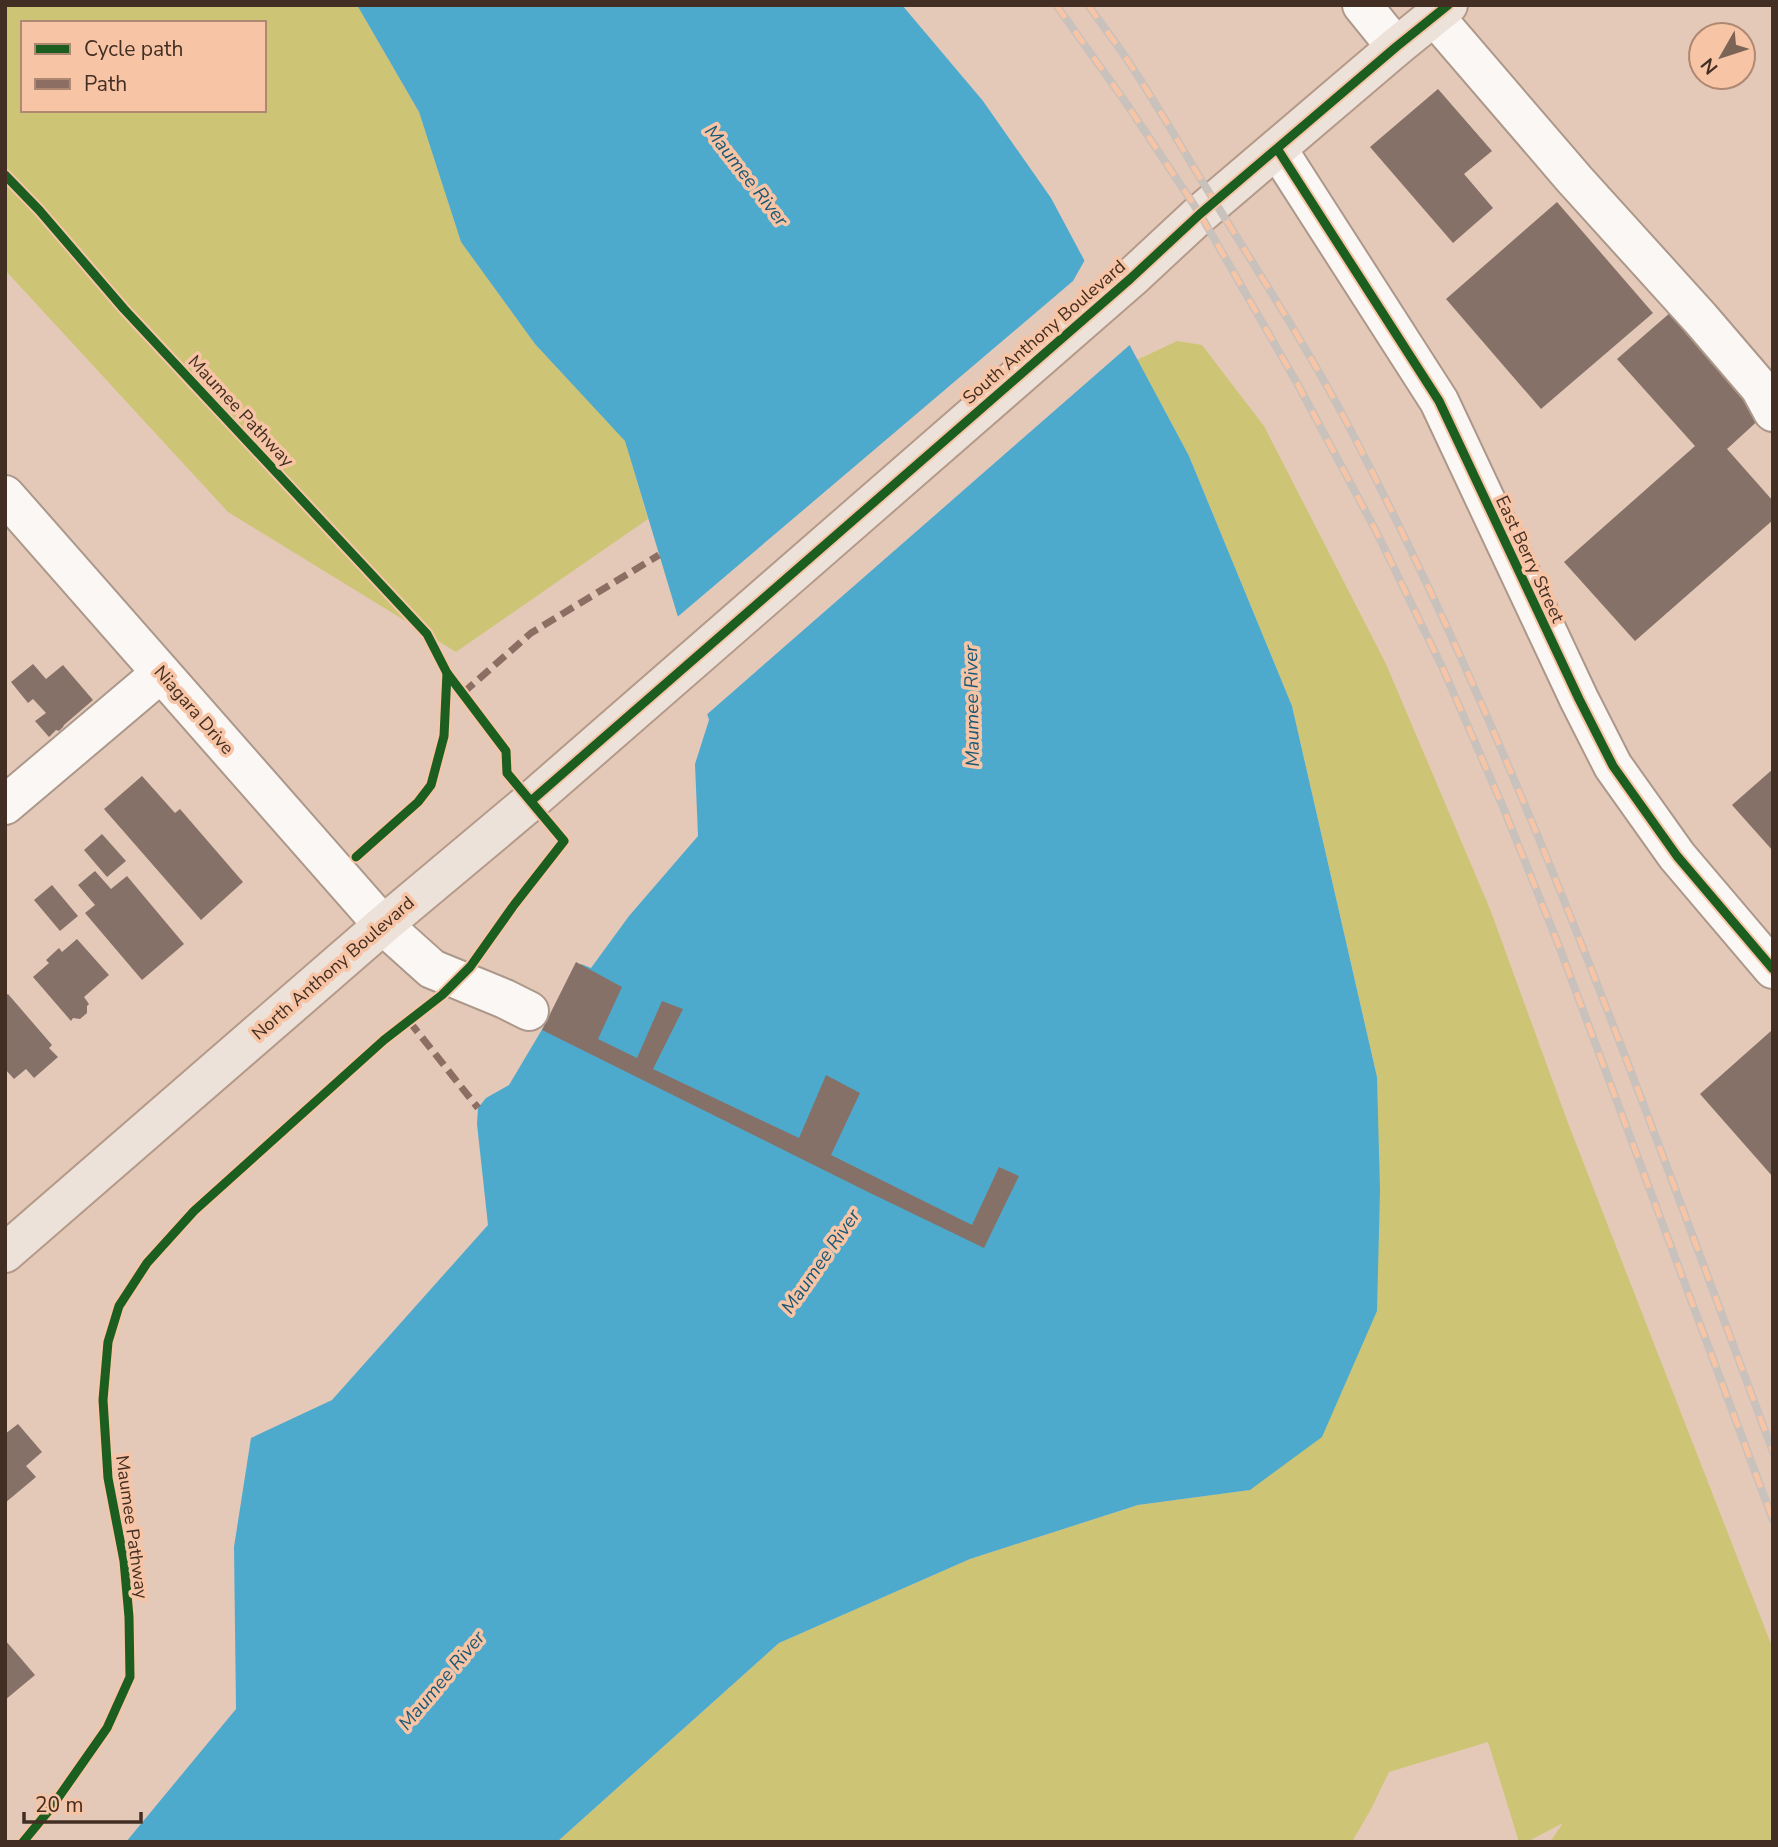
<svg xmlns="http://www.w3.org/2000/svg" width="1778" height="1847" viewBox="0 0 1778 1847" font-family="'Nunito Sans',sans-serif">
	<rect width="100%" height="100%" fill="#e4c9b8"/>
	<!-- green -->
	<g fill="#cdc575" fill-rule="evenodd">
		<path d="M5,5H357L419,112L461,242L535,344L625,440L648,519L456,652L228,512L5,270L7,132L5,130ZM23,23H264V110H23Z"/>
		<path d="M1177,341L1202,345L1264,426L1386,664L1490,909L1568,1123L1773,1649V1842H1550L1563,1823L1527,1842H1519L1488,1742L1389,1772L1371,1809L1352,1842H557L779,1643L970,1559L1138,1505L1250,1490L1377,1077L1292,706L1189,456L1137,360Z"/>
	</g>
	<!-- water -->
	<path fill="#4eaacc" d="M357,5H902L983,101L1051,198L1189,456L1292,706L1377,1077L1380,1191L1377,1311L1322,1437L1250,1490L1138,1505L970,1559L779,1643L557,1842H126L236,1709L234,1547L251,1438L332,1400L488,1225L477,1124L478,1108L486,1098L509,1085L581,964L591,968L629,916L698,836L695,764L709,720L625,441L535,344L461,242L419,112Z"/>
	<!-- pier -->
	<path fill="#e4c9b8" d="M1086,258L1132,343L704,717L675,619L1073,281Z"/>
	<!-- building -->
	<g fill="#867168">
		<path d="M1438,89L1492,151L1464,174L1493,208L1453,243L1370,147Z"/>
		<path d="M1557,202L1653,313L1541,409L1446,299Z"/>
		<path d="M1671,312L1763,416L1727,449L1773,501V520L1635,641L1564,562L1695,446L1617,359Z"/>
		<path d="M33,664L46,679L63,665L93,700L64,725L63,727L59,731L56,730L49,737L35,721L46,713L33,699L28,703L11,682Z"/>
		<path d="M1773,769V851L1732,805Z"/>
		<path d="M142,776L175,813L180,809L243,882L201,920L104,809Z"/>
		<path d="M102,834L126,861L107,877L84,850Z"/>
		<path d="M95,871L111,889L127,876L184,944L142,980L85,913L95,905L78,885Z"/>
		<path d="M52,885L78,916L60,931L34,900Z"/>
		<path d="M77,939L109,975L84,997L89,1004L87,1006V1013L80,1019L73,1018L71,1021L33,977L49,963L46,960L59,948L62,952Z"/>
		<path d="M576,962L622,987L598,1039L637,1058L662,1001L683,1009L653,1069L799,1138L826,1075L860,1093L831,1155L972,1225L999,1167L1019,1176L984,1248L868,1192L542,1030Z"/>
		<path d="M8,994L52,1045L49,1048L58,1057L34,1078L26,1069L14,1079L5,1069V996Z"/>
		<path d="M1771,1031L1773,1033V1177L1700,1094Z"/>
		<path d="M18,1424L42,1452L26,1466L36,1477L5,1503V1434Z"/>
		<path d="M5,1640L35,1675L5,1700Z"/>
	</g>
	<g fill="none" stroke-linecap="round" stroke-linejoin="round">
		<!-- minor casing -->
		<g stroke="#ac988a" stroke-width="42">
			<g id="minor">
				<path d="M1362,5L1396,47"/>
				<path d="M1435,17L1575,180L1700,318L1760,388L1773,412"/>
				<path d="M1278,150L1439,401L1579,699L1613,766L1677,856L1773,969"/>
				<path d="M5,495L383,925L432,969L505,999L529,1011"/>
				<path d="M5,805L161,673"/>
			</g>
		</g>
		<!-- major casing -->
		<g stroke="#b59a89" stroke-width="42">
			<path id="major" d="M5,1253L383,925L531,801L1130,279L1200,214L1396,47L1448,5"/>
		</g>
		<!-- minor -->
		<use href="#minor" stroke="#fbf7f4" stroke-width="38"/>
		<!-- major -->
		<use href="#major" stroke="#ede2da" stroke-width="38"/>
		<!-- rail casing -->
		<g stroke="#c9c1bc" stroke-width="8">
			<g id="rail">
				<path d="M1056,5L1124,100L1200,214L1297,383L1376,531L1444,671L1503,807L1559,946L1773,1520"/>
				<path d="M1088,5C1102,25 1117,44 1130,64C1160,109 1186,156 1215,202C1260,275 1307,347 1347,423C1520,753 1643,1104 1773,1452"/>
			</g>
		</g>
		<!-- rail -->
		<use href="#rail" stroke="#f7c4a5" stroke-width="5" stroke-dasharray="16" stroke-linecap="butt"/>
		<!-- quiet -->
		<g stroke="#8d6e63" stroke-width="7" stroke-dasharray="14 7" stroke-linecap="butt">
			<path d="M463,693L531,633L659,555"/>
			<path d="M409,1021L478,1108"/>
		</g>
		<!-- cycleway casing -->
		<g stroke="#f7c4a5" stroke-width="13">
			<g id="cycleway">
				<path d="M1278,150L1439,401L1579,699L1613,766L1677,856L1773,969"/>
				<path d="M5,175L39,210L124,309L427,634L447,673L506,751L507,773L564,841L514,905L470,967L442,995L384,1040L194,1211L147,1263L119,1306L108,1342L103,1400L108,1478L124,1561L129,1617L130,1677L107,1728L51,1808L23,1842"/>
				<path d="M531,801L1130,279L1200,214L1396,47L1448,5"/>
				<path d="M356,857L418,802L431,785L444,736L447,673"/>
			</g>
		</g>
		<!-- cycleway -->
		<use href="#cycleway" stroke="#1b5e20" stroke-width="9"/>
	</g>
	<g text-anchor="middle" stroke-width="7" stroke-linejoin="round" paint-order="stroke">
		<!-- street labels -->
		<g font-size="18" fill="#422e22" stroke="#f7c4a5">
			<text transform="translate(1044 332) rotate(-41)" y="6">South Anthony Boulevard</text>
			<text transform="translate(241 411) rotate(47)" y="6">Maumee Pathway</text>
			<text transform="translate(1530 559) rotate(65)" y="6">East Berry Street</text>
			<text transform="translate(194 710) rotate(49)" y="6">Niagara Drive</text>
			<text transform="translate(333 968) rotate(-41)" y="6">North Anthony Boulevard</text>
			<text transform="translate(132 1527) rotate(82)" y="6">Maumee Pathway</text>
		</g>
		<!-- water labels -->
		<g font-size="19" font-style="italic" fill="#195876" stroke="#f7c4a5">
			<text transform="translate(747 175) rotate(52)" y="7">Maumee River</text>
			<text transform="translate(971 706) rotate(-91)" y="7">Maumee River</text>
			<text transform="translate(820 1261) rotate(-55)" y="7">Maumee River</text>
			<text transform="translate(441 1680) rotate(-50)" y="7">Maumee River</text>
		</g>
	</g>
	<!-- border -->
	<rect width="1778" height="1847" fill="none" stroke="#422e22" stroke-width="14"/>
	<!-- legend -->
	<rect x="21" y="21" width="245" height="91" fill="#f7c4a5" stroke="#af8871" stroke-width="2"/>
	<rect x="35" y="44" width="35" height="10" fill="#1b5e20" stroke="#af8871" stroke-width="2"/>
	<text x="84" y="56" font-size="21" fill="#422e22">Cycle path</text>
	<rect x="35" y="79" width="35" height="10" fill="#8d6e63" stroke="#af8871" stroke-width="2"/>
	<text x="84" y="91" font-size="21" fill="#422e22">Path</text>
	<!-- north arrow -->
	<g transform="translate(1722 56) rotate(231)"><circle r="33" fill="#f7c4a5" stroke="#af8871" stroke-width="2"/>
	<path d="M0-5L12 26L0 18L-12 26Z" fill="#7b6456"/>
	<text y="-10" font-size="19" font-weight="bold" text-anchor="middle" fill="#422e22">N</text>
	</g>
	<!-- scale -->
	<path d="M24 1812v10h117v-10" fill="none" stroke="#422e22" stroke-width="3.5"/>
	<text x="35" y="1812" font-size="21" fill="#422e22" stroke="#f7c4a5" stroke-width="5" paint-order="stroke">20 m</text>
</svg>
